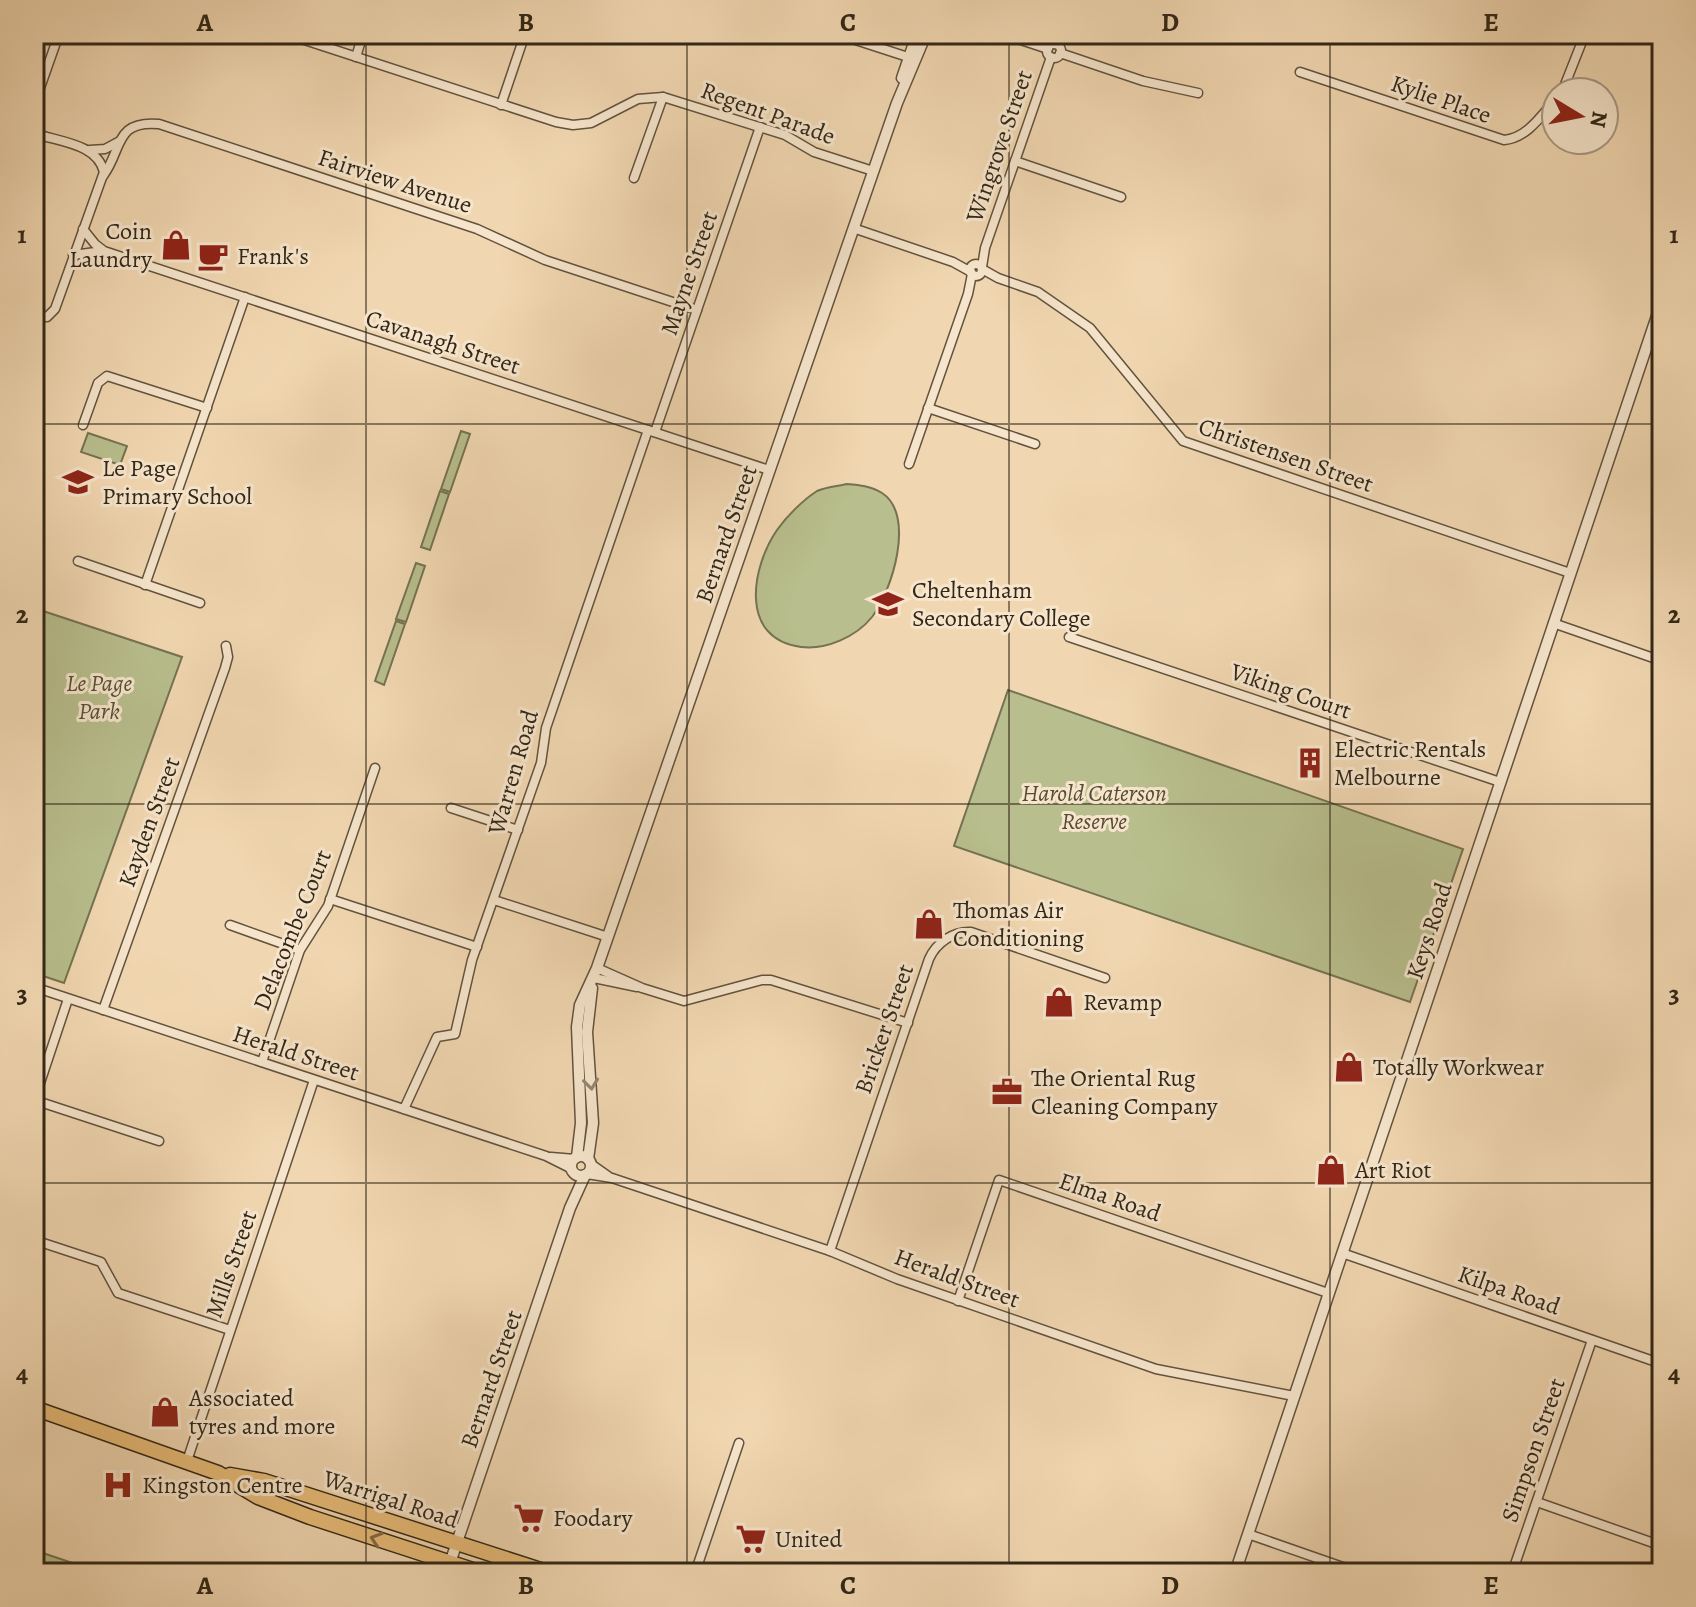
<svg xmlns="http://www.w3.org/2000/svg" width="1696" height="1607" viewBox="0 0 1696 1607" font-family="Alegreya,serif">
	<rect width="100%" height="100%" fill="#f1d7b1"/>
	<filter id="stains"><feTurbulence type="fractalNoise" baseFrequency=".0025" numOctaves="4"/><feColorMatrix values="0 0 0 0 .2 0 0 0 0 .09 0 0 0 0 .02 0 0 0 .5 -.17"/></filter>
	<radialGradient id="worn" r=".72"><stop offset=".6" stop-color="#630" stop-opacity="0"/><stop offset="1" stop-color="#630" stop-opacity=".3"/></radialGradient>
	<!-- green -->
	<g fill="#b8be8d" stroke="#757252" stroke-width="2">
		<path d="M461,431L470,434L450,492L441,489Z"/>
		<path d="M88,433L127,446L120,465L81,452Z"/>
		<path d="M847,484C859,485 871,486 882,493C916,515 892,591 872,617C856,637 826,650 801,647C739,639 751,568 777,530C787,516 803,500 817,491C825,487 838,486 847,484Z"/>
		<path d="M440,491L449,494L430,550L421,547Z"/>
		<path d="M416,563L425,566L406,622L396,619Z"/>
		<path d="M34,608L182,657L64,983L34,973Z"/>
		<path d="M396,621L405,624L384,685L375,681Z"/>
		<path d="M1008,690L1463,849L1410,1002L954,846Z"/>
		<path d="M34,1550L102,1573H71L34,1562Z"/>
	</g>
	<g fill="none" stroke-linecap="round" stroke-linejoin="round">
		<!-- minor casing -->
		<g stroke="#62533e" stroke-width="11">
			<g id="minor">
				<path d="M286,34L556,122L573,125L591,123L638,99L663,97L785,135L814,152L873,171"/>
				<path d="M837,34L911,58"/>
				<path d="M1003,34L1048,49"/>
				<circle cx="1054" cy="51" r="7"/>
				<path d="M1060,53L1143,81L1198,93"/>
				<path d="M356,57L363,34"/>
				<path d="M1300,72L1504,140C1527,138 1541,116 1556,99"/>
				<path d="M1562,92L1585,34"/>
				<path d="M34,105L59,34"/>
				<path d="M501,105L525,34"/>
				<path d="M34,117L41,136"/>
				<path d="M34,133C58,142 97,143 104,172L55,309L47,317L34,315"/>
				<path d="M90,150L105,149L118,142"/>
				<path d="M1015,161L1121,197"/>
				<path d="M103,176C123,149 114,120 159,124L477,229L545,260L697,310"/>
				<path d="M634,178L663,97"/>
				<path d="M853,228L953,262L971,272"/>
				<path d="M83,229L95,244L104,251L769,470"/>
				<path d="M73,255L103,251"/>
				<circle cx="976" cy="270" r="6"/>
				<path d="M982,267L985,248L1051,57"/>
				<path d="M982,269L998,278L1038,292L1090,328L1183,441L1570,573"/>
				<path d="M928,408L1035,444"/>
				<path d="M83,425L98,383L107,376L207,408"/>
				<path d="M655,432L760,127"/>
				<path d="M909,464L968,294L972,274"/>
				<path d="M78,561L200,603"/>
				<path d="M145,585L245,297"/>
				<path d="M1553,623L1662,661"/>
				<path d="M1069,637L1500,782"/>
				<path d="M451,808L518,830"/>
				<path d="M330,899L477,947"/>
				<path d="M494,900L608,937"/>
				<path d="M230,925L300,950"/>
				<path d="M597,968L642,988L684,1001L762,980H771L908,1023"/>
				<path d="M594,978L637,987"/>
				<path d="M34,987L546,1156L572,1169"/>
				<path d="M103,1010L225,668L228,657L226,646"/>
				<path d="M262,1062L300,950L328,906L375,768"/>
				<path d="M34,1100L159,1141"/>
				<path d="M34,1101L68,999"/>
				<path d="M404,1109L437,1037L455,1034L472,960L541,763L546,728L648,430"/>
				<path d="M551,1157L575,1159"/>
				<path d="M591,1164L608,1176"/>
				<path d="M587,1174L612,1178L830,1251L897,1279L1156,1369L1294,1396"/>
				<path d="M34,1240L101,1262L118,1293L230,1330"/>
				<path d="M830,1251L929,959C936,943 953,931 971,932L1105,978"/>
				<path d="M1342,1253L1662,1364"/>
				<path d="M958,1301L999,1180L1328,1293"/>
				<path d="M187,1461L314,1080"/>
				<path d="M1537,1502L1662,1546"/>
				<path d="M1248,1534L1360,1573"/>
				<path d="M695,1573L739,1443"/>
				<path d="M1512,1573L1592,1340"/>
			</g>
		</g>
		<!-- tertiary casing -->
		<g stroke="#62533e" stroke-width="13">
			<g id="tertiary">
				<path d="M902,78L917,34"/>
				<circle cx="581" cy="1166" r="10"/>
				<path d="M577,1157L581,1123L577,1027L580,1005L597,968L897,103L926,34"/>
				<path d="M588,1159L593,1123L587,1032L592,988"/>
				<path d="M450,1563L570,1208L585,1175"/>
				<path d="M1235,1573L1662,301"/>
			</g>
		</g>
		<!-- trunk casing -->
		<g stroke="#322717" stroke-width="17">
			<g id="trunk">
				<path d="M34,1408L218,1473L258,1497L310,1517L482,1573"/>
				<path d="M230,1475L264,1481L550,1573"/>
			</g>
		</g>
		<!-- minor -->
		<use href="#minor" stroke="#f6e5cc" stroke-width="8"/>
		<!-- tertiary -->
		<use href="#tertiary" stroke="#f6e5cc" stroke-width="10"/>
		<!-- trunk -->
		<use href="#trunk" stroke="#e8bc78" stroke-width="14"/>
	</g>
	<!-- one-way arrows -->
	<defs><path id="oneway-chevron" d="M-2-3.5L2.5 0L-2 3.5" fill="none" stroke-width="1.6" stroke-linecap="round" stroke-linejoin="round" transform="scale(2)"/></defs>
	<use stroke="#948672" href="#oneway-chevron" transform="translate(591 1084) rotate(83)"/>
	<use stroke="#846a43" href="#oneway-chevron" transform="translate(376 1539) rotate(-162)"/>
	<!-- grid -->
	<path fill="none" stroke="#322717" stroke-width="2" stroke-opacity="0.55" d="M366,34V1573M687,34V1573M1009,34V1573M1330,34V1573M34,424H1662M34,804H1662M34,1183H1662"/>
	<!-- icons -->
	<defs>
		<g id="shop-bare" transform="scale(2.4)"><path d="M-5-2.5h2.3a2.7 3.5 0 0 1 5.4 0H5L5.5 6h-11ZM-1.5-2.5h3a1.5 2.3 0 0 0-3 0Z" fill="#8f2418" stroke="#f6e5cc" stroke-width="2.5" paint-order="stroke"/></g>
		<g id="cafe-bare" transform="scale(2.4)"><path d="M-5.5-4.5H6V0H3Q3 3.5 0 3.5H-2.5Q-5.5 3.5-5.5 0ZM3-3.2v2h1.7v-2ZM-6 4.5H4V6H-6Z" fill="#8f2418" stroke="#f6e5cc" stroke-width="2.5" paint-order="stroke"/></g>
		<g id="school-bare" transform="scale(2.4)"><path d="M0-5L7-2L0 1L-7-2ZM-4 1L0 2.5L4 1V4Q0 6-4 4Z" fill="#8f2418" stroke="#f6e5cc" stroke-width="2.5" paint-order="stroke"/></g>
		<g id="building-bare" transform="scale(2.4)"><path d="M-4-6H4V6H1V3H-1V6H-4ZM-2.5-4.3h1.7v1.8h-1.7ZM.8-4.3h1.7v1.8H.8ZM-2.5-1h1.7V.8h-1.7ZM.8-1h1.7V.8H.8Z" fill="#8f2418" stroke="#f6e5cc" stroke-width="2.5" paint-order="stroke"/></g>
		<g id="office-bare" transform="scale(2.4)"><path d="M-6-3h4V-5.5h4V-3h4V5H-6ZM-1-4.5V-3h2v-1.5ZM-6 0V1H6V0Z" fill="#8f2418" stroke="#f6e5cc" stroke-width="2.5" paint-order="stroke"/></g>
		<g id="hospital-bare" transform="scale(2.4)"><path d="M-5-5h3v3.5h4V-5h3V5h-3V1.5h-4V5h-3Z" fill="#8f2418" stroke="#f6e5cc" stroke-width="2.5" paint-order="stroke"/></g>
		<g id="supermarket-bare" transform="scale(2.4)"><path d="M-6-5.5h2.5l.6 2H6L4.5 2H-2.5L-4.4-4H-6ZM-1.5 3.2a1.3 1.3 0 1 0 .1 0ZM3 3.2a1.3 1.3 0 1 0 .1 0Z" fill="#8f2418" stroke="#f6e5cc" stroke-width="2.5" paint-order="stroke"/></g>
	</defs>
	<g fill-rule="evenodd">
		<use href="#shop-bare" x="176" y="245"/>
		<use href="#cafe-bare" x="213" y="256"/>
		<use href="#school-bare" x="78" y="482"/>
		<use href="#school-bare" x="888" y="604"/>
		<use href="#building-bare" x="1310" y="763"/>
		<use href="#shop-bare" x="929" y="924"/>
		<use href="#shop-bare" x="1059" y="1002"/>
		<use href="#shop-bare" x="1349" y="1067"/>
		<use href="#office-bare" x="1007" y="1092"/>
		<use href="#shop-bare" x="1331" y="1170"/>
		<use href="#shop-bare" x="165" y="1412"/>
		<use href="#hospital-bare" x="118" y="1485"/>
		<use href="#supermarket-bare" x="529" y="1518"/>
		<use href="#supermarket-bare" x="751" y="1539"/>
	</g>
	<g text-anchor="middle" stroke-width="6" stroke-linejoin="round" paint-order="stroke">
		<!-- street labels -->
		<g font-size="24" fill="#322717" stroke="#f6e5cc">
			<text transform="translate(1441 99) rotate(19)" y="8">Kylie Place</text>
			<text transform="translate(768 113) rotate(20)" y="8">Regent Parade</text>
			<text transform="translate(999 146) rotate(-71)" y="8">Wingrove Street</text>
			<text transform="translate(395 181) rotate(18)" y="8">Fairview Avenue</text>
			<text transform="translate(689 273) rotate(-71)" y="8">Mayne Street</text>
			<text transform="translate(443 342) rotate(18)" y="8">Cavanagh Street</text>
			<text transform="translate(1286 455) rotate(19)" y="8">Christensen Street</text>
			<text transform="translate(726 534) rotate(-71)" y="8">Bernard Street</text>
			<text transform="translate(1291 691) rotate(19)" y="8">Viking Court</text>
			<text transform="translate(513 772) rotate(-74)" y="8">Warren Road</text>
			<text transform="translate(149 822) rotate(-70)" y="8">Kayden Street</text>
			<text transform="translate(292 930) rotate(-68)" y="8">Delacombe Court</text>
			<text transform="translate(1429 931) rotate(-72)" y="8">Keys Road</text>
			<text transform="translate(884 1029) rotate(-71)" y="8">Bricker Street</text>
			<text transform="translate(296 1053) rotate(18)" y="8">Herald Street</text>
			<text transform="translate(1110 1197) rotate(19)" y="8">Elma Road</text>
			<text transform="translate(231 1264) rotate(-71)" y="8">Mills Street</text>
			<text transform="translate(957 1278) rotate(20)" y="8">Herald Street</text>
			<text transform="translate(1509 1290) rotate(19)" y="8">Kilpa Road</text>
			<text transform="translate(491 1379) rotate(-71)" y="8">Bernard Street</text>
			<text transform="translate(1533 1450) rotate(-71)" y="8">Simpson Street</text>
			<text transform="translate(391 1499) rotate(18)" y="8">Warrigal Road</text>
		</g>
		<!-- poi labels -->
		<g font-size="24" fill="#322717" stroke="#f6e5cc" text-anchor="start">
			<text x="152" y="239" text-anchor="end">Coin<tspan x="152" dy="28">Laundry</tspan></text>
			<text x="237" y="264">Frank's</text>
			<text x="102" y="476">Le Page<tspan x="102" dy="28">Primary School</tspan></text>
			<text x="912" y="598">Cheltenham<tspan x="912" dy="28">Secondary College</tspan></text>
			<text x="1334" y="757">Electric Rentals<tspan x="1334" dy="28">Melbourne</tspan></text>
			<text x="953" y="918">Thomas Air<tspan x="953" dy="28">Conditioning</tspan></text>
			<text x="1083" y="1010">Revamp</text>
			<text x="1373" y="1075">Totally Workwear</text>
			<text x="1031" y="1086">The Oriental Rug<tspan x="1031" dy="28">Cleaning Company</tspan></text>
			<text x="1355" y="1178">Art Riot</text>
			<text x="189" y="1406">Associated<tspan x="189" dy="28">tyres and more</tspan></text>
			<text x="142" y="1493">Kingston Centre</text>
			<text x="553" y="1526">Foodary</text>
			<text x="775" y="1547">United</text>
		</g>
		<!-- park labels -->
		<g font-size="24" font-style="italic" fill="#544d34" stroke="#f6e5cc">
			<text x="99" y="691">Le Page<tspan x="99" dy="28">Park</tspan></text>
			<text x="1094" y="801">Harold Caterson<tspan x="1094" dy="28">Reserve</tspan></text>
		</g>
	</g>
	<!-- margin -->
	<rect width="1696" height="1607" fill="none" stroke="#f1d7b1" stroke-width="88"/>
	<!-- north arrow -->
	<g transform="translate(1580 116) rotate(100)"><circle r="38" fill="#f6e5cc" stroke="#a89984" stroke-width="2"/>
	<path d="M0-6L14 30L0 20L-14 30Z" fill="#8f2418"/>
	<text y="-12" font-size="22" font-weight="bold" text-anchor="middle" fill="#322717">N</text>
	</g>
	<rect x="44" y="44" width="1608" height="1519" fill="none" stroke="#322717" stroke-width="3"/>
	<g font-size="26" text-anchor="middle" font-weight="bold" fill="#322717">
		<text x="205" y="31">A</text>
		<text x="526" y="31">B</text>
		<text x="848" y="31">C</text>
		<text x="1170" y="31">D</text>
		<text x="1491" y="31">E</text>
		<text x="22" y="243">1</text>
		<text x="1674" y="243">1</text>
		<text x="22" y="623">2</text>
		<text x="1674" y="623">2</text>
		<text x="22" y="1002">3</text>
		<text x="1674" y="1002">3</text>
		<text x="22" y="1382">4</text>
		<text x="1674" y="1382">4</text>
		<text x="205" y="1594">A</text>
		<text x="526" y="1594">B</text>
		<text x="848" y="1594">C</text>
		<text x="1170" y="1594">D</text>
		<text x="1491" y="1594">E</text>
	</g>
	<rect width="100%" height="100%" filter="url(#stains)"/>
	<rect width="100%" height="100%" fill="url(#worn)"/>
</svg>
